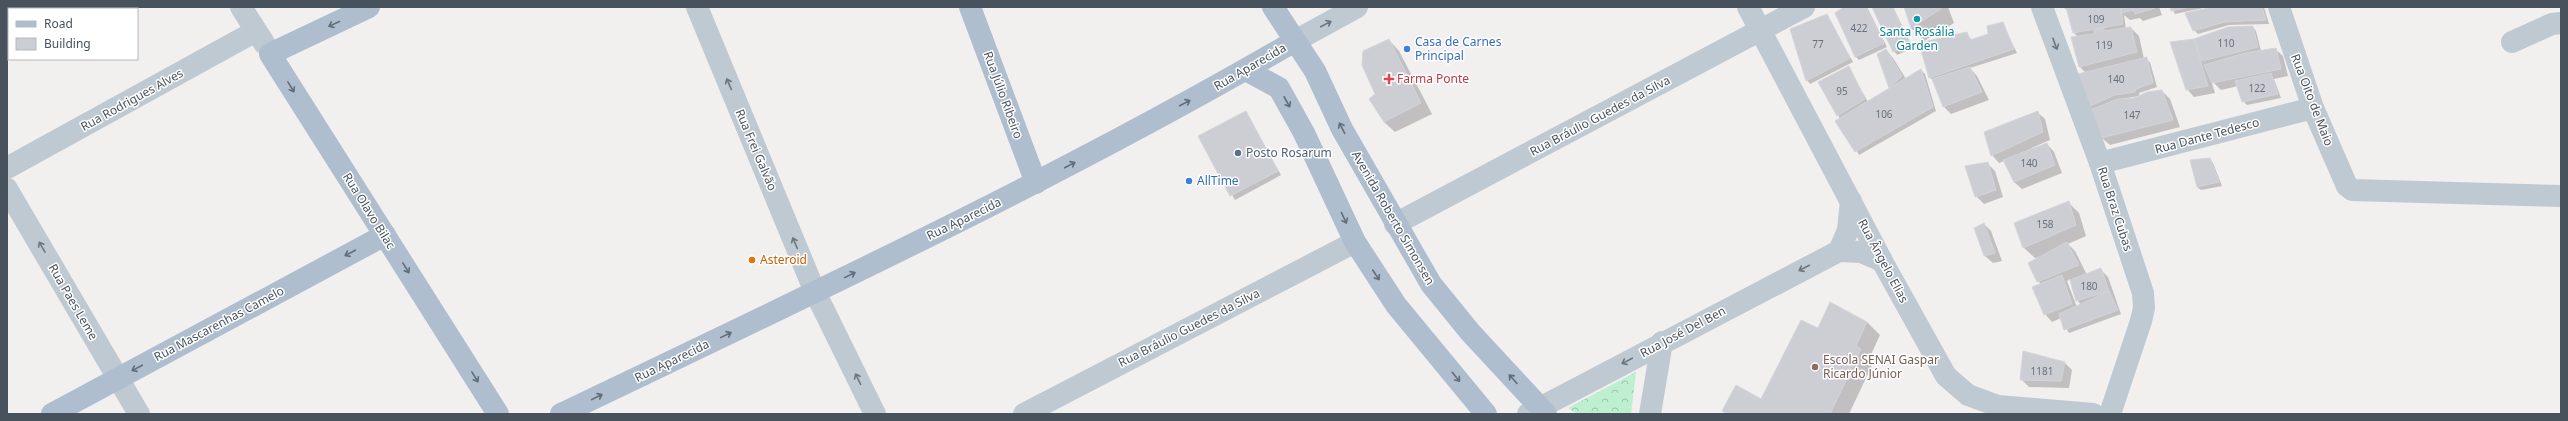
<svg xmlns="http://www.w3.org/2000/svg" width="2568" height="421" viewBox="0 0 2568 421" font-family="'Noto Sans',sans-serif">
	<defs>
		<pattern id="forest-crowns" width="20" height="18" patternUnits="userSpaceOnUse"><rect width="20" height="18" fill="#bdefd1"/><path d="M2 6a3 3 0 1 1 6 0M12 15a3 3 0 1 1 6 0" fill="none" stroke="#9bc4ad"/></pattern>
	</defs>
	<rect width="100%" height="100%" fill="#f2efef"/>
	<!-- forest -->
	<path fill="url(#forest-crowns)" d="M1636,372L1631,414H1577L1568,408Z"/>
	<!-- shadow -->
	<g fill="#0003" fill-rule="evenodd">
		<path d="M1846,7H1867L1887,47L1859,60L1855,56Z"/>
		<path d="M1874,7H1893L1913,48L1897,55L1894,51Z"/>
		<path d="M1905,7H1948L1954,23L1924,41L1911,28Z"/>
		<path d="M2063,7H2159L2162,15L2143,21L2140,18L2130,20L2124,15L2126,29L2131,28L2139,36L2144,59L2150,62L2157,87L2139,93V96L2116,100L2134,99L2162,91L2170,99L2180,127L2110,145L2102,138L2088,106L2086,73L2080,67L2078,37L2074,33L2068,11Z"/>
		<path d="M2171,7H2208L2175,14Z"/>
		<path d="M2222,7H2264L2269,24L2229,25L2198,34L2194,30Z"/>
		<path d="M1827,16L1853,62L1810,84L1807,80Z"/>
		<path d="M2002,23L2017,53L1970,68L1977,76L1989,100L1951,114L1944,107L1934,81L1929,77L1967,33L1972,41L1989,34Z"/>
		<path d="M2253,27L2256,31L2261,51L2275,49L2283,56L2288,76L2274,79L2281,98L2247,105L2243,101L2238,86L2221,90L2211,80L2215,93L2194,97L2187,89L2194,40L2229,28Z"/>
		<path d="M1389,40L1399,51L1432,114L1395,132L1384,122L1376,94Z"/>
		<path d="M1886,50L1893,58L1906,79L1921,70L1925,74L1936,111L1859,155L1838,115L1849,68L1868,102L1891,88Z"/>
		<path d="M1246,112L1281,175L1235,200L1199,136Z"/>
		<path d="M2037,112L2045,119L2050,140L2029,149L2047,144L2054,152L2062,173L2022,189L2014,182L2004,161L1999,163L1992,155Z"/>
		<path d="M2210,159L2213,163L2222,186L2201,190L2197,187Z"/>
		<path d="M1987,163L1995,171L2003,197L1984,204L1976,196Z"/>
		<path d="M2068,202L2079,213L2086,236L2068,244L2075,251L2087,275L2101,270L2108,277L2121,314L2069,333L2061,318L2052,322L2045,314L2041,285L2030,264L2042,257L2035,258L2024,248L2016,223ZM2070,279L2077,300L2081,305L2077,307L2067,281Z"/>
		<path d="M1984,224L1991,231L2002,261L1993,263L1985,256Z"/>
		<path d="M1867,322L1880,335L1869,359L1873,363L1849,414H1727L1723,411L1761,401L1818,330Z"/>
		<path d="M2064,362L2072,370L2069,388L2029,387L2021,379Z"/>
	</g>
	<!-- building -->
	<g fill="#ccced4" stroke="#d3d5db">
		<path d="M1844,7H1866L1884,43L1855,57L1835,13Z"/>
		<path d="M1872,7H1892L1910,44L1893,52Z"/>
		<path d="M1904,7H1940L1941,9L1911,28Z"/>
		<path d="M2066,7H2121L2123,24L2073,33Z"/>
		<path d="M2121,7H2155V8L2135,14L2133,10L2121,13Z"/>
		<path d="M2170,7H2189L2171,11Z"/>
		<path d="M2213,7H2262L2266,20L2225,22L2193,31L2185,13Z"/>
		<path d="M1827,14L1850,58L1806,81L1790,29Z"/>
		<path d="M2003,22L2014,49L1929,78L1919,43L1967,32L1970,40L1988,34L1987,26Z"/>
		<path d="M2253,26L2258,47L2202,61L2194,39L2228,27Z"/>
		<path d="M2131,27L2137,52L2079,67L2071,37L2094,34V30L2103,28L2105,31Z"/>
		<path d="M1389,39L1421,103L1384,122L1369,99L1375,94L1362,65L1363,51Z"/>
		<path d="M2194,39L2208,86L2186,90L2170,42Z"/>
		<path d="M2276,48L2281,69L2212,83L2204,65L2245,53Z"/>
		<path d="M1886,49L1902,76L1889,88L1877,54Z"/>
		<path d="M2147,57L2153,83L2136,89L2135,92L2115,95L2088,107L2078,74Z"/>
		<path d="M1849,66L1865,99L1837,116L1818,82Z"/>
		<path d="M1970,67L1982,92L1943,107L1932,79Z"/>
		<path d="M1921,69L1933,107L1855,152L1835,121Z"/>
		<path d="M2271,73L2278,94L2242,102L2235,81Z"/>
		<path d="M2162,90L2173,120L2101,138L2090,110L2118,99L2134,98L2147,92Z"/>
		<path d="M1246,111L1278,171L1230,196L1198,136Z"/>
		<path d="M2038,111L2043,132L1991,156L1984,132Z"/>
		<path d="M2047,143L2055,165L2014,182L2003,160Z"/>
		<path d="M2210,158L2219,182L2197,187L2190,160Z"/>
		<path d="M1988,162L1996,190L1975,197L1965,166Z"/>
		<path d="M2069,201L2076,225L2023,248L2014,223Z"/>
		<path d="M1984,223L1995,253L1984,256L1974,228Z"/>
		<path d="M2067,242L2079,265L2037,282L2028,263Z"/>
		<path d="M2101,268L2109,291L2076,301L2070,280Z"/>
		<path d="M2062,275L2072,304L2044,315L2032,287Z"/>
		<path d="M2109,291L2118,310L2064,330L2059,314Z"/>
		<path d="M1830,302L1867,322L1856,346L1861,349L1830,414H1728L1722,411L1736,385L1761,399L1801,320L1818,328Z"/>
		<path d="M2023,351L2065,362L2061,381L2020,380Z"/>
	</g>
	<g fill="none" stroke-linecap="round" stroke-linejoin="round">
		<!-- minor -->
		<g stroke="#bfc9d1" stroke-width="22">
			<path d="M241,7L264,43"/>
			<path d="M697,7L815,292L875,414"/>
			<path d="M1748,7L1882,261L1946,376L1968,395L1998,406L2093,414"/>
			<path d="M2042,7L2100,163L2143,293L2144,308L2141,321L2110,414"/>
			<path d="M2279,7L2313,108L2347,186L2352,190L2561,196"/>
			<path d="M1295,41L1357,7"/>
			<path d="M2512,42L2552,24L2561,23"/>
			<path d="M2100,163L2313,108"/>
			<path d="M7,168L256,31"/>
			<path d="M7,189L139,414"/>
			<path d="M1395,224L1804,7"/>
			<path d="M1839,251L1848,230L1851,201"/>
			<path d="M1024,414L1355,242"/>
			<path d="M1528,414L1839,251L1861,252L1882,261"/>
			<path d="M1650,414L1662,342"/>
		</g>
		<!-- major -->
		<g stroke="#aebece" stroke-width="22">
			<path d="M369,7L270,54L498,414"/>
			<path d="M970,7L1036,183"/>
			<path d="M1273,7L1315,71L1342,129L1431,284L1470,332L1546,414"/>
			<path d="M1246,70L1279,88L1304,133L1355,242L1396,305L1486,414"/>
			<path d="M52,414L385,235"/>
			<path d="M561,414C809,295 1058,179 1295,41"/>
		</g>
	</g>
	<!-- one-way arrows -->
	<defs><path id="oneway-shaft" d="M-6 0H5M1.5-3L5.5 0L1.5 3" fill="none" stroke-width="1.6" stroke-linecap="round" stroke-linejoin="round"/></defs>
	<g stroke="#616d79">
		<use href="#oneway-shaft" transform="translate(334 24) rotate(155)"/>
		<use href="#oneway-shaft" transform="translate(291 87) rotate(58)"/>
		<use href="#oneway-shaft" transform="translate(1287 102) rotate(61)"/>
		<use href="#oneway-shaft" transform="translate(1185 103) rotate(-28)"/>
		<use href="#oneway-shaft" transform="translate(1342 128) rotate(-117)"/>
		<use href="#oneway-shaft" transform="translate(1070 165) rotate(-28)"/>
		<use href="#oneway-shaft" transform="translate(1344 218) rotate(65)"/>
		<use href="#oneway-shaft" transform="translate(350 253) rotate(152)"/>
		<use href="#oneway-shaft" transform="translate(406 268) rotate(58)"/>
		<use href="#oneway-shaft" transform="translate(850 275) rotate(-26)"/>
		<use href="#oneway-shaft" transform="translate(1376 275) rotate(57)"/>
		<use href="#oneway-shaft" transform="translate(726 335) rotate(-26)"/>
		<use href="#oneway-shaft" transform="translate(137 368) rotate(152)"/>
		<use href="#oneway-shaft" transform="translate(475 377) rotate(58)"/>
		<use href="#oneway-shaft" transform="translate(1456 377) rotate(51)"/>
		<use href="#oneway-shaft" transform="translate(1513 379) rotate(-132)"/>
		<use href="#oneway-shaft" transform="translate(597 397) rotate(-26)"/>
	</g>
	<g stroke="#6b7680">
		<use href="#oneway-shaft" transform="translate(1326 24) rotate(-28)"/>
		<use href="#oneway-shaft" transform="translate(2055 44) rotate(70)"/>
		<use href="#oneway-shaft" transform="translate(729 84) rotate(-113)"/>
		<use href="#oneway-shaft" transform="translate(795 243) rotate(-113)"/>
		<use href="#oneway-shaft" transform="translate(42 247) rotate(-120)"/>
		<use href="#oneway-shaft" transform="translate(1804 268) rotate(153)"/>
		<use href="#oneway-shaft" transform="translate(1627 361) rotate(152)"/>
		<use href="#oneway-shaft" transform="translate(858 379) rotate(-116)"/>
	</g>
	<!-- markers -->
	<circle fill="#0f9aa8" stroke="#fff" stroke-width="1.5" cx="1917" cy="19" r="4"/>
	<g fill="#3f7fe0" stroke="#fff" stroke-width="1.5">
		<circle cx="1407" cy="49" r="4"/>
		<circle cx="1189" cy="181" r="4"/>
	</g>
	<path fill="#e0444e" stroke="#fff" stroke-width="1.5" d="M1387 73h4v4h4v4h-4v4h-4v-4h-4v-4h4z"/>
	<circle fill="#5c6f8a" stroke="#fff" stroke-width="1.5" cx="1238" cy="153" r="4"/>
	<circle fill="#e8710a" stroke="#fff" stroke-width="1.5" cx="752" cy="260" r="4"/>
	<circle fill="#8d6e63" stroke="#fff" stroke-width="1.5" cx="1815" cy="367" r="4"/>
	<g text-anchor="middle" stroke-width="3" stroke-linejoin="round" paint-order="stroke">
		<!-- number labels -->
		<g font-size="10" fill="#68717b">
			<text x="2096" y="23">109</text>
			<text x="1859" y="32">422</text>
			<text x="2226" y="47">110</text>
			<text x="1818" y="48">77</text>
			<text x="2104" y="49">119</text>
			<text x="2116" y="83">140</text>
			<text x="2257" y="92">122</text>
			<text x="1842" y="95">95</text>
			<text x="1884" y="118">106</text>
			<text x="2132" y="119">147</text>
			<text x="2029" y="167">140</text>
			<text x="2045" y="228">158</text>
			<text x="2089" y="290">180</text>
			<text x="2042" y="375">1181</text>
		</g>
		<!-- culture labels -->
		<g font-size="12" fill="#0d838f" stroke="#fff">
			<text x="1917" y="36">Santa Rosália<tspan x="1917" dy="14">Garden</tspan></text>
		</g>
		<!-- shop labels -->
		<g font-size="12" fill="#366cbe" stroke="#fff" text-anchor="start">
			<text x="1415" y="46">Casa de Carnes<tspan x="1415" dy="14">Principal</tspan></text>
			<text x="1197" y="185">AllTime</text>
		</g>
		<!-- street labels -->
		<g font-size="12" fill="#47525d" stroke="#fff">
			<text transform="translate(1250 67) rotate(-30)" y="4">Rua Aparecida</text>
			<text transform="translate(1003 95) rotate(70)" y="4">Rua Júlio Ribeiro</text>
			<text transform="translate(132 100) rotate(-29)" y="4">Rua Rodrigues Alves</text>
			<text transform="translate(2312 100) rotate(69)" y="4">Rua Oito de Maio</text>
			<text transform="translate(1600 116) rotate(-28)" y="4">Rua Bráulio Guedes da Silva</text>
			<text transform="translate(2207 136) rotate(-15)" y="4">Rua Dante Tedesco</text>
			<text transform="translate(756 150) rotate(67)" y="4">Rua Frei Galvão</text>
			<text transform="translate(2115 209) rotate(72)" y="4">Rua Braz Cubas</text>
			<text transform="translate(369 211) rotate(58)" y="4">Rua Olavo Bilac</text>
			<text transform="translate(1393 218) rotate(60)" y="4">Avenida Roberto Simonsen</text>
			<text transform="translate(964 219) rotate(-26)" y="4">Rua Aparecida</text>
			<text transform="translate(1883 261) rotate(62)" y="4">Rua Ângelo Elias</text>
			<text transform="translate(73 302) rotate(60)" y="4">Rua Paes Leme</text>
			<text transform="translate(219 324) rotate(-28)" y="4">Rua Mascarenhas Camelo</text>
			<text transform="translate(1189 328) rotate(-27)" y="4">Rua Bráulio Guedes da Silva</text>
			<text transform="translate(1683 332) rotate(-28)" y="4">Rua José Del Ben</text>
			<text transform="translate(672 361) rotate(-26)" y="4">Rua Aparecida</text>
		</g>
		<!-- health labels -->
		<g font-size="12" fill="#be3a42" stroke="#fff" text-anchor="start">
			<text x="1397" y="83">Farma Ponte</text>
		</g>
		<!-- service labels -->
		<g font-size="12" fill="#4e5e75" stroke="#fff" text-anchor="start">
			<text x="1246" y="157">Posto Rosarum</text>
		</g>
		<!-- food labels -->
		<g font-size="12" fill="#c56008" stroke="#fff" text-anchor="start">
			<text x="760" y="264">Asteroid</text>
		</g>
		<!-- education labels -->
		<g font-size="12" fill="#785e54" stroke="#fff" text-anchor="start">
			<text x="1823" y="364">Escola SENAI Gaspar<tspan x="1823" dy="14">Ricardo Júnior</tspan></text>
		</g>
	</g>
	<!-- border -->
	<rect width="2568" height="421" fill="none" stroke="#47525d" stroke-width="16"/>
	<!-- legend -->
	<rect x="8" y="8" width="130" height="52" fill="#ffffff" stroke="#b5babe"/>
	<rect x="16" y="21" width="20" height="6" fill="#aebece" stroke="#b5babe"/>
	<text x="44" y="28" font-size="12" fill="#47525d">Road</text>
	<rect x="16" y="38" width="20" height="12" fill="#ccced4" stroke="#b5babe"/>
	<text x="44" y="48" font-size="12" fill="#47525d">Building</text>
</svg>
